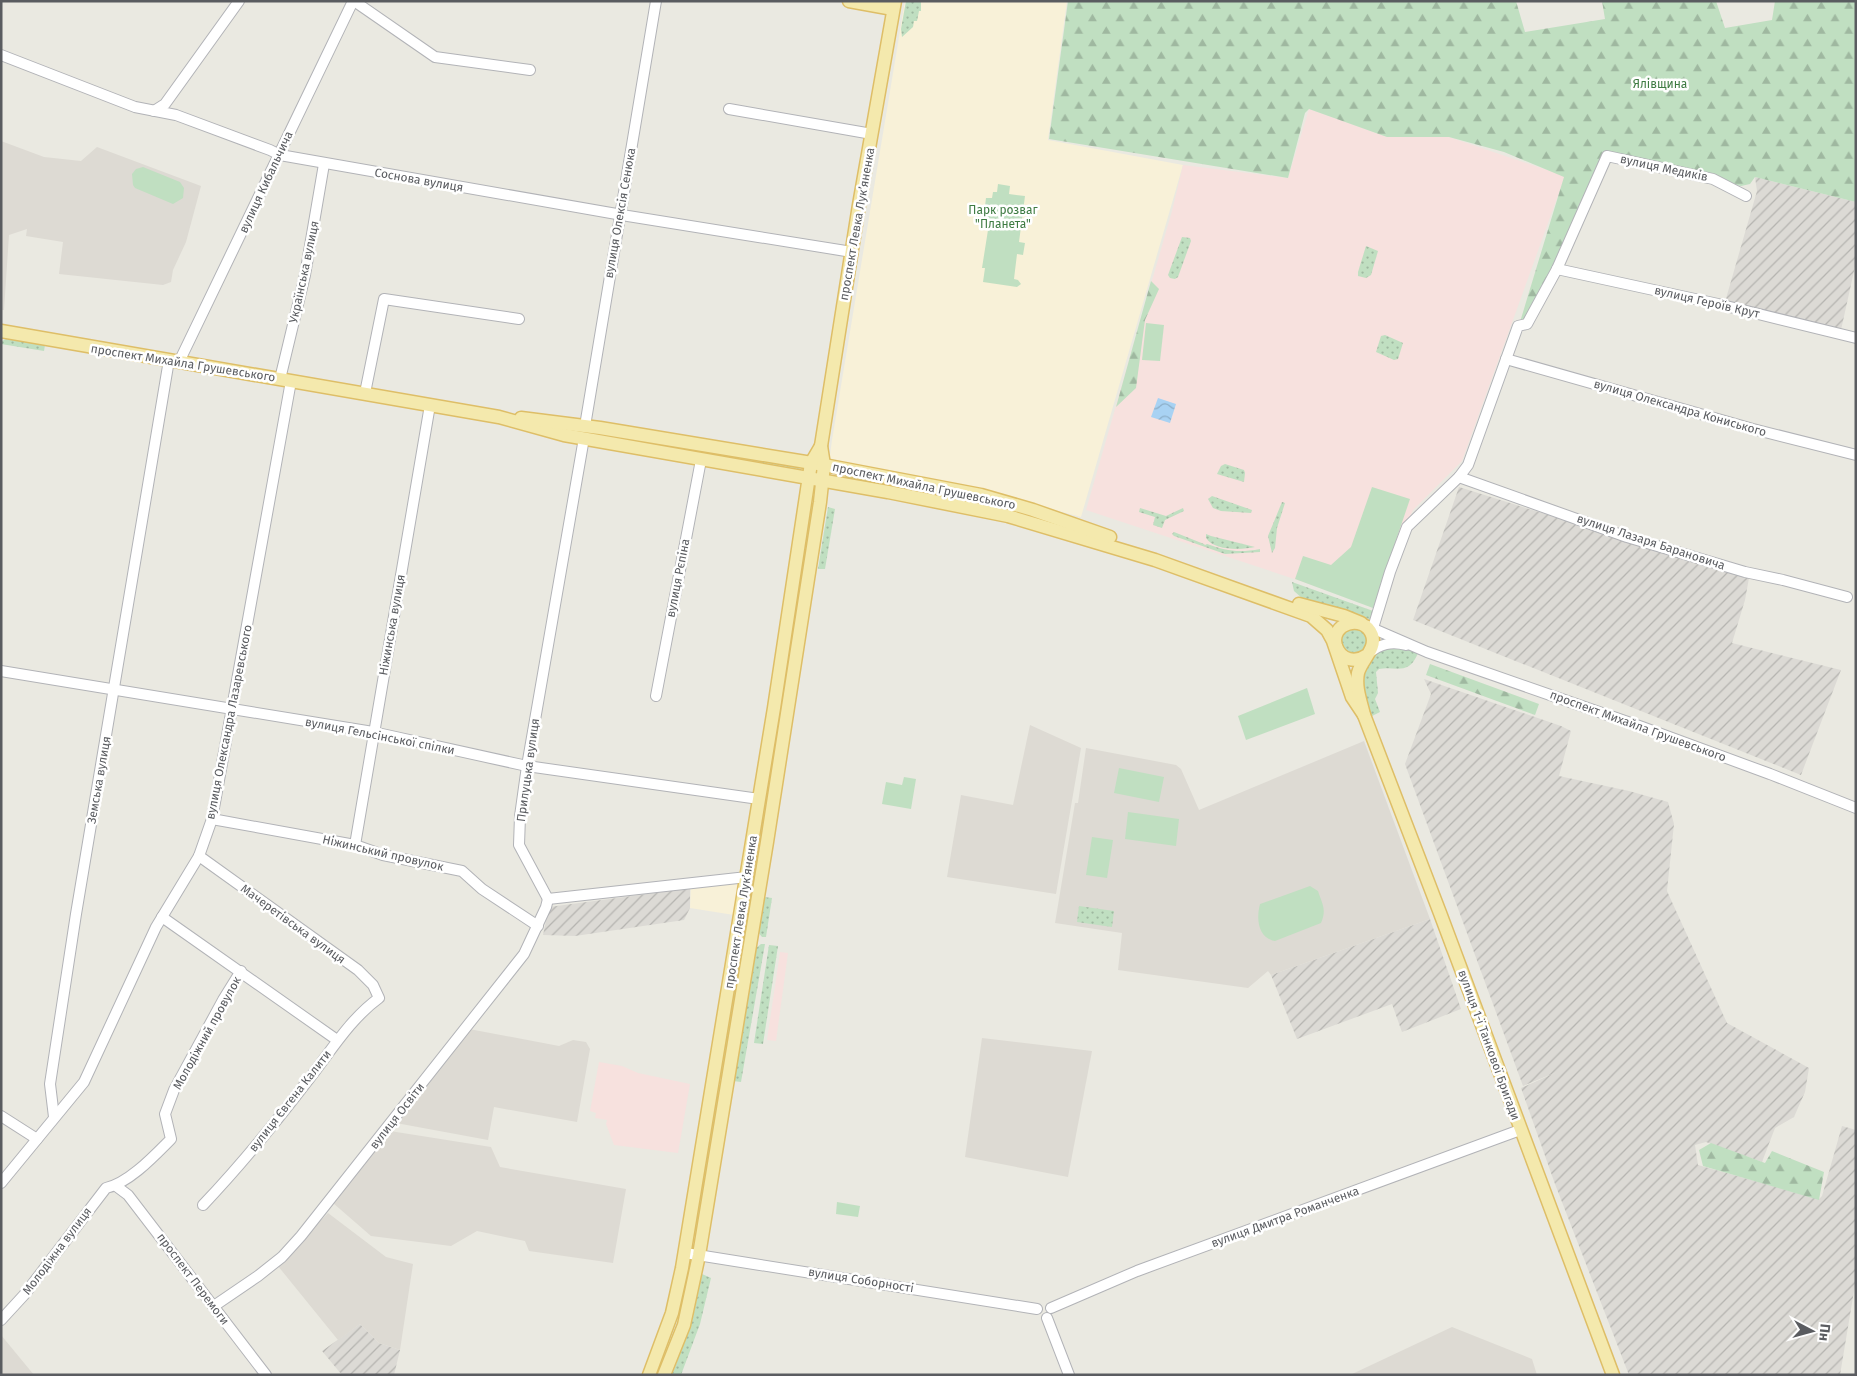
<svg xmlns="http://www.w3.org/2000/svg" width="1857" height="1376" viewBox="0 0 1857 1376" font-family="'Fira Sans',sans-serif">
	<defs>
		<pattern id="industrial-furrows" width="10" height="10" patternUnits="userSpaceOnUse" patternTransform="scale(1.25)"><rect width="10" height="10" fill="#dcdad5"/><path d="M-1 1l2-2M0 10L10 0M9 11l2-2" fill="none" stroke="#b5b4b0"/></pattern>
		<pattern id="grass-dots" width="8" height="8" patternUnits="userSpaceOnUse" patternTransform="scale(1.25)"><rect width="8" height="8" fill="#c0dfc1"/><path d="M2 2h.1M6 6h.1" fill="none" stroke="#9fb8a0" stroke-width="1.8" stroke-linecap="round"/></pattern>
		<pattern id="forest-firs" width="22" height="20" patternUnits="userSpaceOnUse" patternTransform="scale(1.25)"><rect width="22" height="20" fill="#c0dfc1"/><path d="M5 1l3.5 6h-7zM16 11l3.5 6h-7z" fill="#9fb8a0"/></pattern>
		<pattern id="water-waves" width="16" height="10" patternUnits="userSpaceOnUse" patternTransform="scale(1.25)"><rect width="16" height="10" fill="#a8d2f3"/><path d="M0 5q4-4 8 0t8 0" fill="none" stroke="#8caec8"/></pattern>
	</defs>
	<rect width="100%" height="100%" fill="#eae9e1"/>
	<!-- commercial -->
	<g fill="#f8f1d8">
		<path d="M905,1H1067L1048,140L1183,165L1081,517L979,490L829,463L832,440Z"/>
		<path d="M741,877L734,915L690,908L691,885Z"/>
	</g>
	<!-- industrial -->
	<g fill="url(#industrial-furrows)">
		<path d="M1755,177L1856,202V262L1841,330L1725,302L1757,191Z"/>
		<path d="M1459,487L1749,578L1745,600L1732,643L1841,670L1801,775L1413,620Z"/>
		<path d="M1424,679L1561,726L1571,731L1559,776L1629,791L1668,802L1674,824L1667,891L1727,1023L1809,1068L1805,1092L1794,1117L1775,1128L1762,1162L1706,1142L1695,1145L1698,1165L1819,1199L1822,1196L1842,1126L1856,1130V1279L1840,1375H1629L1555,1184L1521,1088L1557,1072L1523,1086L1405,764L1431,694Z"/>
		<path d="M690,886V908L684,920L575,936L543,935L549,907L685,889Z"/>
		<path d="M1430,919L1461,1009L1402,1032L1392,1004L1297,1039L1271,975Z"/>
		<path d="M360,1324L379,1343L400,1350L394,1375H342L322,1351Z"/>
	</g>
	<!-- education -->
	<g fill="#dddad3">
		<path d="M1,141L44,157L81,161L97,147L201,186L186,242L173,270L171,282L163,285L59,274L63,242L26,236L27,229L9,235L4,310H1Z"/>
		<path d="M1030,725L1081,748L1056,894L947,877L961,795L1013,805Z"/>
		<path d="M1364,741L1430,919L1271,975L1268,971L1248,988L1118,970L1122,933L1055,923L1075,803H1078L1086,748L1176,765L1181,769L1199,810Z"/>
		<path d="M469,1029L559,1046L573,1040L586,1042L590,1049L577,1122L494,1107L488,1140L396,1123Z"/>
		<path d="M982,1038L1092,1051L1068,1177L965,1157Z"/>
		<path d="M390,1131L491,1147L500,1167L626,1189L613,1263L529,1251L525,1241L477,1231L451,1246L371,1236L333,1203Z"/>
		<path d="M328,1213L386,1257L413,1264L400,1350L379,1343L360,1324L338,1340L278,1266Z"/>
		<path d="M1452,1327L1532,1359L1537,1375H1350Z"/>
		<path d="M1,1335L34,1375H1Z"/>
	</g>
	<!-- medical -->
	<g fill="#f7e1de">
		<path d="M1309,109L1387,137H1449L1565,176L1462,461L1413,510L1370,604L1086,510L1172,211L1183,165L1288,178Z"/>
		<path d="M780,952L788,953L776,1041L767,1040Z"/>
		<path d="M599,1062L622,1066L638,1073L690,1084L678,1153L614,1145L606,1124L607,1120L595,1118L596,1113L590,1111Z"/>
	</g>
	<!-- grass -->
	<g fill="url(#grass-dots)">
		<path d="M906,1H921V11H919L917,21H914L913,27L902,37L901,29Z"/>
		<path d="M1182,237L1190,238L1191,241L1178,277L1175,279L1170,278L1168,275Z"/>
		<path d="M1366,246L1378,251L1371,275L1366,278L1358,276V272Z"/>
		<path d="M1385,335L1403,343L1398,359L1394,360L1376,352L1381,336Z"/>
		<path d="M6,339L45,345L44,351L1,344L2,341Z"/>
		<path d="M597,433L798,467L800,469L596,435Z"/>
		<path d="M1225,464L1244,470L1245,473L1244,482L1217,474L1221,466Z"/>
		<path d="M846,475L956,495L1019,510L1071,529L993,507L951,497L845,478Z"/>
		<path d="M1212,496L1252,510L1251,513L1221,511L1213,508L1208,499Z"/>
		<path d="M1282,502L1285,503L1277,528L1275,548L1272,553L1268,536Z"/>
		<path d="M812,503H814L754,889H751L789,653Z"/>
		<path d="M828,507L835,509L825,569H818Z"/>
		<path d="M1140,508L1166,516L1183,508L1184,511L1165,520L1162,528L1153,525L1155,517L1139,512Z"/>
		<path d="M1174,532L1204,544L1205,545L1207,544C1226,551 1239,553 1260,549V552L1225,554L1174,536L1172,534Z"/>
		<path d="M1206,534L1211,536L1255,547C1242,550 1214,551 1206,538Z"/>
		<path d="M1292,582L1376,612L1371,620L1369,619L1303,599L1294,591Z"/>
		<circle cx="1354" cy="641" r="13"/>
		<path d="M1390,647L1403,648L1418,653C1409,676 1396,666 1379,669L1376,672L1378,693L1375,699L1380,712L1370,717C1365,698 1353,671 1371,656C1376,652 1384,650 1390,647Z"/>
		<path d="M749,895H753L722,1079L719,1078Z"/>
		<path d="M764,897L772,898L766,937H762L758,932Z"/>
		<path d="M1079,906L1114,911L1112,927L1077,922Z"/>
		<path d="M761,944H765L741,1082L733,1081L754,955L756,948Z"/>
		<path d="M769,945L778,946L763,1044L754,1043Z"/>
		<path d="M718,1085H721L697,1232L694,1231Z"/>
		<path d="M702,1274L711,1278L700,1324L681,1375H672L692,1322Z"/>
	</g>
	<!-- forest -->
	<g fill="url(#forest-firs)">
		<path d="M1068,1H1516L1525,32L1605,19L1602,1H1716L1725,28L1772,20L1775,1H1856V202L1755,177L1750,184L1741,186L1602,157L1562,251L1529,316L1520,322L1564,177L1504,152L1449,137H1387L1309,109L1305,113L1288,178L1049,139Z"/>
		<path d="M1151,281L1159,289L1145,320L1136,388L1116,407Z"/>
		<path d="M1430,664L1539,704L1535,715L1426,675Z"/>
		<path d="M1711,1143L1765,1163L1772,1151L1824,1172L1819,1200L1703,1166L1699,1150Z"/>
	</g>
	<!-- green -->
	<g fill="#c0dfc1">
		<path d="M143,167L180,182L184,188L183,198L173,204L135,188L133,185L132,174L136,169Z"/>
		<path d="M998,184L1010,186L1009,194L1025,196L1019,242L1025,243L1023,255L1017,254L1014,279L1018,280L1021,284L1017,287L983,282L985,268H982L988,230L982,229L986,198H992L993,192H997Z"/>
		<path d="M1146,323L1164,325L1160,361L1142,360Z"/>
		<path d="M1372,487L1410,499L1373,608L1295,579L1303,556L1331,565L1351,547Z"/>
		<path d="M1307,688L1315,714L1246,740L1238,716Z"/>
		<path d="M1119,768L1164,777L1159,802L1114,793Z"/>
		<path d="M904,777L916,779L911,809L882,804L886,782L902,785Z"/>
		<path d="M1128,812L1179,819L1176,846L1125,839Z"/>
		<path d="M1092,837L1113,840L1107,878L1086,875Z"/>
		<path d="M1310,886L1318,891C1322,903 1327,910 1321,923L1275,941C1258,938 1256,919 1260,904Z"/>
		<path d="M837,1202L860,1206L858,1217L836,1214Z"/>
	</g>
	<!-- water -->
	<path fill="url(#water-waves)" d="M1158,398L1176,404L1170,423L1151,417Z"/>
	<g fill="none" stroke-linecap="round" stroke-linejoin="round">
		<!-- minor casing -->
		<g stroke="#b2b3b7" stroke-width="12">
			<g id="minor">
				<path d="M354,1L435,57L530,70"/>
				<path d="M1,55L135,107L176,115L270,150L280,155L628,216L852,252"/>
				<path d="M729,109L872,134"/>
				<path d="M154,111L165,104L239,1"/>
				<path d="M1557,269L1718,304L1856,338"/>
				<path d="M1506,359L1753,429L1856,455"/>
				<path d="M179,362L353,1"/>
				<path d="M280,379L305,275L324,164"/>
				<path d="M365,393L384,299L519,319"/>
				<path d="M585,426L656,1"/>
				<path d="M584,438L527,766L520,816L519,845L548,899L747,877"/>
				<path d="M1459,477L1627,537L1745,572L1783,580L1847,597"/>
				<path d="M1367,626L1427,652L1642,727L1770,774L1856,808"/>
				<path d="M1373,639V628L1390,572L1407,527L1459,477L1468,465L1518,326L1527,324L1557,269L1607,156L1713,179L1746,196"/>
				<path d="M1368,654C1380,644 1391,641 1406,645"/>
				<path d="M1,671L373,732L527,766L759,799"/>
				<path d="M656,696L701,460"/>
				<path d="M212,819L355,845L383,855L462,871L482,889L538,926"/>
				<path d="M355,845L430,405"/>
				<path d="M199,856L358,970L373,985L379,998C350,1019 331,1051 309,1079C276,1122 241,1165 203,1205"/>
				<path d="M162,917L337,1040"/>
				<path d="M1,1116L37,1139"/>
				<path d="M54,1117L50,1084L76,914L169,360"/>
				<path d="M1,1183L84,1082L156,927L199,856L212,819L291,381"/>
				<path d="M116,1186L128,1195L266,1375"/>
				<path d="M685,1253L1037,1309"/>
				<path d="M214,1306L258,1276L282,1257L301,1236L524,954L546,907L548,899"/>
				<path d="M1051,1308L1137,1271L1520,1130"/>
				<path d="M1047,1318L1069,1375"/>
				<path d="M1,1320L24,1295L106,1188C129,1183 154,1156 171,1139L165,1114L174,1090L223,1000L241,971"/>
			</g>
		</g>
		<!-- major casing -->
		<g stroke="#debe67" stroke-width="15">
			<g id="major">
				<path d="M849,1L893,9"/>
				<path d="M1,331L499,417L564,435L888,492L1008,516L1155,560L1311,616L1327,630L1333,641L1352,697L1364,715"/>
				<path d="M521,418L600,428L824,465L981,495L1033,510L1110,537"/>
				<path d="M1299,604L1344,616L1361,623"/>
				<path d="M1367,655C1356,663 1341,661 1336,646C1329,623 1364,613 1372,635C1377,649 1361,660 1358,673C1355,687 1361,702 1364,715L1440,913L1613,1375"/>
				<path d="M649,1375L672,1313L682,1268L774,708L811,463L821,446"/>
				<path d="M664,1375L684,1325L699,1255L767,842L820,502L824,465L821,446L859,205L895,1"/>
			</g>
		</g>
		<!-- minor -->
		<use href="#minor" stroke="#fff" stroke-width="10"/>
		<!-- major -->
		<use href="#major" stroke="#f4e9ad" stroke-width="12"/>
	</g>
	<g text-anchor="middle" stroke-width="5" stroke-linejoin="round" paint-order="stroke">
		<!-- park labels -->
		<g font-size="12" fill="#3e7b42" stroke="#fff">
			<text x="1660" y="88">Ялівщина</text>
			<text x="1003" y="214">Парк розваг<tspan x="1003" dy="14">"Планета"</tspan></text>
		</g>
		<!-- street labels -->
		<g font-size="12" fill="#5a5c60" stroke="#fff">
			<text transform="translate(1664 168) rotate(12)" y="4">вулиця Медиків</text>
			<text transform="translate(419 180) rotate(10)" y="4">Соснова вулиця</text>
			<text transform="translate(266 182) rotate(-65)" y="4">вулиця Кибальчича</text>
			<text transform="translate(620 213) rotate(-80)" y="4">вулиця Олексія Сенюка</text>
			<text transform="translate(857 224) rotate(-80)" y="4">проспект Левка Лукʼяненка</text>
			<text transform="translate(304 272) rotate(-78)" y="4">Українська вулиця</text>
			<text transform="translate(1707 302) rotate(13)" y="4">вулиця Героїв Крут</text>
			<text transform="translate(183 363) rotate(9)" y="4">проспект Михайла Грушевського</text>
			<text transform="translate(1680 408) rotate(16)" y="4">вулиця Олександра Кониського</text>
			<text transform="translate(924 486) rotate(12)" y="4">проспект Михайла Грушевського</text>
			<text transform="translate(1651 542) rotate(18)" y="4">вулиця Лазаря Барановича</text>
			<text transform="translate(678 578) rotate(-79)" y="4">вулиця Рєпіна</text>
			<text transform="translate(392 625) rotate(-80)" y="4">Ніжинська вулиця</text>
			<text transform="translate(229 722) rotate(-79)" y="4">вулиця Олександра Лазаревського</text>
			<text transform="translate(1638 726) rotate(20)" y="4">проспект Михайла Грушевського</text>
			<text transform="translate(380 736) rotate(11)" y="4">вулиця Гельсінської спілки</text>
			<text transform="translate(528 770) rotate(-82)" y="4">Прилуцька вулиця</text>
			<text transform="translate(99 780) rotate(-80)" y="4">Земська вулиця</text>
			<text transform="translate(383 853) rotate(13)" y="4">Ніжинський провулок</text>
			<text transform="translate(741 912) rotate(-81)" y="4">проспект Левка Лукʼяненка</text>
			<text transform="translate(293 924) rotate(36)" y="4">Мачеретівська вулиця</text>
			<text transform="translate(207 1033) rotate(-61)" y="4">Молодіжний провулок</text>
			<text transform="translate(1489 1045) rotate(70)" y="4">вулиця 1-ї Танкової Бригади</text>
			<text transform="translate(290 1101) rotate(-52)" y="4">вулиця Євгена Калити</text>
			<text transform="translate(397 1116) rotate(-52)" y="4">вулиця Освіти</text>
			<text transform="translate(1285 1217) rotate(-20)" y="4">вулиця Дмитра Романченка</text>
			<text transform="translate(57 1251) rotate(-53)" y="4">Молодіжна вулиця</text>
			<text transform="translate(193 1279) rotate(53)" y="4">проспект Перемоги</text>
			<text transform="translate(861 1280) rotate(9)" y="4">вулиця Соборності</text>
		</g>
	</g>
	<!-- border -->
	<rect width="1857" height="1376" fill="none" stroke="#5a5c60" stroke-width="5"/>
	<!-- north arrow -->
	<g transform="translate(1812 1331) rotate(96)" stroke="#ffffff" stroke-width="4" paint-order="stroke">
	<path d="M0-4L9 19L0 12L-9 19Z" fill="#5a5c60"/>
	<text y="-8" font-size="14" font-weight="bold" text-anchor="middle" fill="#5a5c60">Пн</text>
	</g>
</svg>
